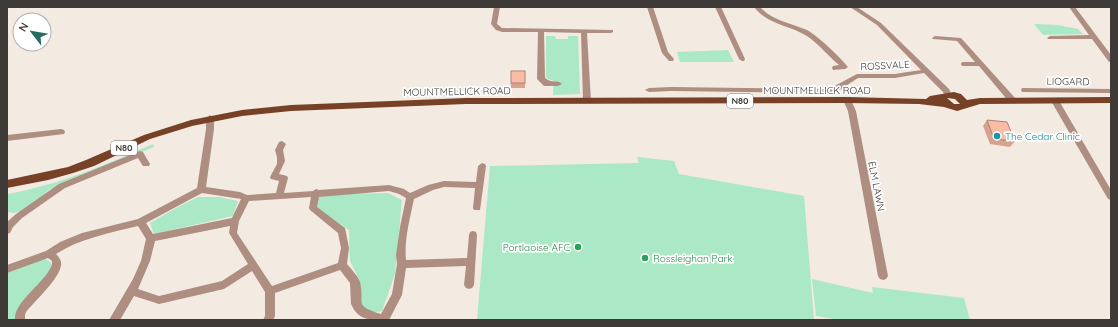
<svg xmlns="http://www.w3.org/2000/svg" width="1118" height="327" viewBox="0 0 1118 327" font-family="Quicksand,sans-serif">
	<rect width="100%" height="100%" fill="#f3eae1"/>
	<!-- green -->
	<g fill="#abe8c6">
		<path d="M1034,24L1058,25L1078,29L1083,34L1043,35Z"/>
		<path d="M546,36H555L556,39H568V36H578L580,94L553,95L554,81L546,78Z"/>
		<path d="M728,50L734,62H680L677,52Z"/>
		<path d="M153,144L154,147L49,190L27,209L14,213L7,212V194C59,185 105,165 153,144Z"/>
		<path d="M637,157L674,161L679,174L804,196L814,320H477L490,166L639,163Z"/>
		<path d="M388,193L402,200L395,274L382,311L371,313L364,310L361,301L359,279L350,261L349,230L316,208L318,198L325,194Z"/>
		<path d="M198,197H219L238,201L233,216L154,234L150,223L174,209Z"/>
		<path d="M44,259L49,261L52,264V268L17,311L15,320H7V273Z"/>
		<path d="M812,279L873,293L872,287L964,298L970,320H840L816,316Z"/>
	</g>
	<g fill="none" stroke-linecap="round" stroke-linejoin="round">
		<!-- minor -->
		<g fill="#ae8e80" fill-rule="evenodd">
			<path d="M494,7H500L497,24L502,28L613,30V32L611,33H587L591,101L590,103H587L583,101L581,33L544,32L545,78C552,84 557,79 562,84L558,86H544L537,79L538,32H502L496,30L491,24Z"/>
			<path d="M647,7H653L668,52L674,59L673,61H669L662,53Z"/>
			<path d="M715,7H721L745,59L744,61H742L739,59Z"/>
			<path d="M754,7H760C773,21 790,23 807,30C818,36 840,57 848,67L845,69L833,70L832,68L833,66L839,65C828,56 819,44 807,36C789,25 768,25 754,7Z"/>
			<path d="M850,7H857L881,23L949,89L952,95L951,97H945L943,92L924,73L895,78H858L838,91L829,93L671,91L649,92L645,90L649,88L671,87L829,89L857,74H895L921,70L877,25Z"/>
			<path d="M1069,7H1075L1111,55V62H1109L1092,39H1048L1047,38L1050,36L1089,35Z"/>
			<path d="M935,36L961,38L1016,99L1017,101L1016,103H1010L979,66H962L961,64L962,62H975L957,41L933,39L932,38Z"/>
			<path d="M1022,88L1111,89V93L1025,92H1022L1021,90Z"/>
			<path d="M844,98H850L856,111L888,276L886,279L883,280L880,279L878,276L848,111L843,100Z"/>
			<path d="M1052,99H1058L1111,190V200L1108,199L1051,101Z"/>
			<path d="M210,115L214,118V129L206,187L240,192L247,195L276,193L279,181L271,179L270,177L277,164V157L275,150L279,142L282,141L286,144L283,150L285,161L279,174L287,176L288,178L284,193L313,191L316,189L319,190L389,185L404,189L410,193L428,185L444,181L476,182L478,166L482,163L485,164L486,166L480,210H474L473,208L475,188L444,187L433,190L414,199C410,218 404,240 406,260L467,258L469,235L470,232L473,231L476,232L477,235L474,285L472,288L469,289L466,288L464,285L466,266L406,268L402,295L389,320C372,320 359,322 351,304L350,283L340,270L275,293V316L273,320H263L265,316V292L252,271L224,289L159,304L134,296L120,320H109L133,279L141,261L146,239L138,226C110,233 81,238 56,254C59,257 62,261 61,265C60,278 35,301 26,312L25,315V320H15C13,302 45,283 52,265V261L48,258L7,273V265L46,251L60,242L82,233L138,219L197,188L206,129V118ZM389,191L399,194L406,198L400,227L396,255L397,264L392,294L381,314C353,305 365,305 360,282C358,276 351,269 347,264L349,248L345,228L317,207L319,197ZM202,193L241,199L232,218L153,234L146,223ZM311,197L309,208L310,210L338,233L341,248L338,263L272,286L237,233L239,221L249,201ZM230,226L229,233L248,264L222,281L159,296L138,289L150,261L155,241Z"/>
			<path d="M61,129L64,130L65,132L64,134L7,141V135Z"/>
			<path d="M140,151L143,152L150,164L149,166H143L138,158L65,188L22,218L13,227L10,233L7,234V222L16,214L59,184Z"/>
		</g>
		<!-- primary -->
		<path fill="#764127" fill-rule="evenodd" d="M954,92L961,94L967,100L980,98L1111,97V103L980,104L957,111L944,107L919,104L847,103L466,104L291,111L242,116L192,126L150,139L94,166L73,173L48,180L7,188V180L68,167L86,160L144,135L191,120L242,110L291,105L466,98L847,97L926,99L930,96ZM947,98L955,99L960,104H954Z"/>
	</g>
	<!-- wall -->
	<g fill="#d7a28e">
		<path d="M525,71V88H511V83Z"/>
		<path d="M987,120L1015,141L1010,147L990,144L983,126Z"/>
	</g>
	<!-- building -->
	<g fill="#fabca5" stroke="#af8474">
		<rect x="511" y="71" width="14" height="12"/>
		<path d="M987,120L1007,122L1015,141L994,139Z"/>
	</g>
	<!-- markers -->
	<circle fill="#0f9aa8" stroke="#fff" stroke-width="1.5" cx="997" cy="136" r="4"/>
	<g fill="#2e9e5b" stroke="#fff" stroke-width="1.5">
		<circle cx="578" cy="247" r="4"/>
		<circle cx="645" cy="258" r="4"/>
	</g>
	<g text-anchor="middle" stroke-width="3.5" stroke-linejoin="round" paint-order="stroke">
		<!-- shield labels -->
		<g fill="#fff" stroke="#787573" stroke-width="1">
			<rect x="727" y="94" width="26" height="14" rx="3"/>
			<rect x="111" y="141" width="26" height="14" rx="3"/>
		</g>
		<g font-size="9" font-weight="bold" fill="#3e3a37">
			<text x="740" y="104">N80</text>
			<text x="124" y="151">N80</text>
		</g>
		<!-- street labels -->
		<g font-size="10" fill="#3e3a37" stroke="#fff">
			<text transform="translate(885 65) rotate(-3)" y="4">ROSSVALE</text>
			<text transform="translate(1068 81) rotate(1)" y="4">LIOGARD</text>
			<text x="817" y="94">MOUNTMELLICK ROAD</text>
			<text transform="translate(457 91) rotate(-1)" y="4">MOUNTMELLICK ROAD</text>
			<text transform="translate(877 186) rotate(79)" y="4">ELM LAWN</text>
		</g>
		<!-- culture labels -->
		<g font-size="10" fill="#0d838f" stroke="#fff" text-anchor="start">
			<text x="1005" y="140">The Cedar Clinic</text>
		</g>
		<!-- leisure labels -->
		<g font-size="10" fill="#27864d" stroke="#fff" text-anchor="end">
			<text x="570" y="251">Portlaoise AFC</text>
			<text x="653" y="262" text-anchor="start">Rossleighan Park</text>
		</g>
	</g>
	<!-- border -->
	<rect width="1118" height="327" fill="none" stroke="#3e3a37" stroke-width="16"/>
	<!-- north arrow -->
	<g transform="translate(32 32) rotate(301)"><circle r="19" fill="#ffffff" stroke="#b2b0af"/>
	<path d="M0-3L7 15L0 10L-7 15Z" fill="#246b61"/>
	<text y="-6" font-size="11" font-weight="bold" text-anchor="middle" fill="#3e3a37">N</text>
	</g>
</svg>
